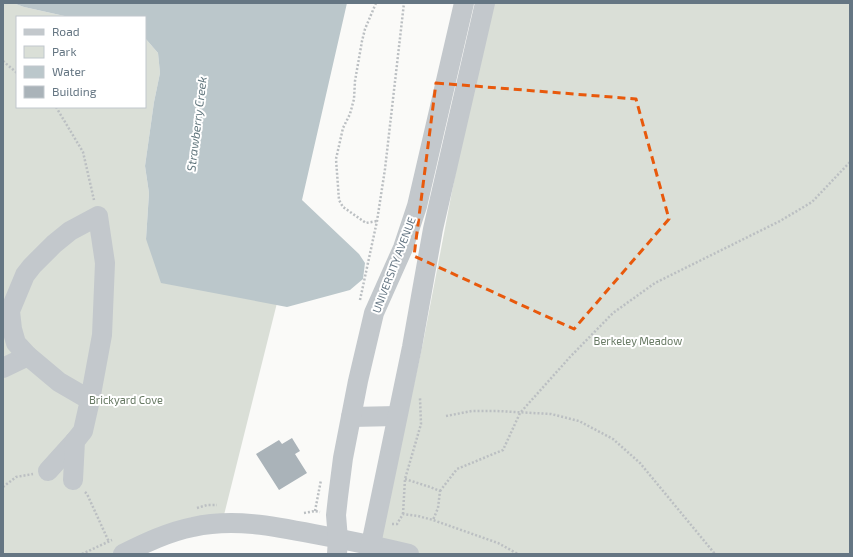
<svg xmlns="http://www.w3.org/2000/svg" width="853" height="557" viewBox="0 0 853 557" font-family="'Exo 2',sans-serif">
	<rect width="100%" height="100%" fill="#fafaf8"/>
	<!-- green -->
	<g fill="#dadfd7">
		<path d="M3,3H13L24,7L69,17H17V107H145V38L158,53L160,73L154,102L145,166L149,193L146,239L277,303L222,523L123,554H3Z"/>
		<path d="M488,3H850V554H409L371,545L404,429L423,343Z"/>
	</g>
	<!-- water -->
	<path fill="#bbc7cb" d="M13,3H347L302,200L359,254L365,263L363,279L350,290L287,307L161,283L146,239L149,193L145,166L154,102L160,73L158,53L145,38V17H69L24,7Z"/>
	<!-- building -->
	<path fill="#aab3b9" d="M292,438L300,451L295,454L307,473L279,490L256,454L279,440L282,444Z"/>
	<g fill="none" stroke-linecap="round" stroke-linejoin="round">
		<!-- path -->
		<g stroke="#bbbfc2" stroke-width="2.5" stroke-dasharray="2 2" stroke-linecap="butt">
			<path d="M376,3L365,29L362,41L355,81L354,99L350,114L343,128L336,159L339,200L343,207L366,223L377,221"/>
			<path d="M3,61L17,73"/>
			<path d="M56,107L83,152L94,200"/>
			<path d="M360,300L377,221L385,169L404,3"/>
			<path d="M446,416L472,411H497L551,414L579,421L613,439L640,463L715,554"/>
			<path d="M405,479L430,487L440,491L438,508L433,520"/>
			<path d="M3,487L16,477L33,474"/>
			<path d="M440,491L457,469L503,450L520,413L570,357L613,313L655,283L780,221L812,202L850,162"/>
			<path d="M85,492L87,494L109,542"/>
			<path d="M197,508L207,505H217"/>
			<path d="M315,511L321,480"/>
			<path d="M304,513L315,511L320,512"/>
			<path d="M403,514L405,479L421,424L420,398"/>
			<path d="M392,524H397L403,514L418,516L433,520L498,543L518,554"/>
			<path d="M82,554L112,540"/>
		</g>
		<!-- minor -->
		<g stroke="#c3c8cc" stroke-width="20">
			<path d="M3,368L28,356"/>
			<path d="M351,417L397,416"/>
			<path d="M48,471L75,441"/>
			<path d="M73,480L75,441L83,431L90,400L59,382L28,356L16,343L12,329L10,311L25,275L32,266L54,244L70,231L98,216L105,263L102,335L90,400"/>
			<path d="M123,554C145,543 168,532 193,527C233,518 274,526 314,534C346,540 377,546 409,554"/>
			<path d="M337,554L338,539L336,515L338,497L343,458L358,381L374,313L403,248L417,206L464,3"/>
			<path d="M369,554L412,347L433,229L485,3"/>
		</g>
	</g>
	<!-- marked area -->
	<path fill="none" stroke="#e8590c" stroke-width="3" stroke-dasharray="8 5" stroke-linejoin="round" d="M436,83L636,99L669,219L574,329L414,256Z"/>
	<g text-anchor="middle" stroke-width="4" stroke-linejoin="round" paint-order="stroke">
		<!-- street labels -->
		<g font-size="11" fill="#657683" stroke="#fff">
			<text transform="translate(394 265) rotate(-69)" y="4">UNIVERSITY AVENUE</text>
		</g>
		<!-- park labels -->
		<g font-size="11" fill="#687a64" stroke="#fff">
			<text x="638" y="345">Berkeley Meadow</text>
			<text x="126" y="404">Brickyard Cove</text>
		</g>
		<!-- water labels -->
		<g font-size="12" font-style="italic" fill="#60757c" stroke="#fff">
			<text transform="translate(197 124) rotate(-83)" y="4">Strawberry Creek</text>
		</g>
	</g>
	<!-- border -->
	<rect width="853" height="557" fill="none" stroke="#657683" stroke-width="8"/>
	<!-- legend -->
	<rect x="16" y="16" width="130" height="92" fill="#ffffff" stroke="#c1c8cd"/>
	<rect x="24" y="29" width="20" height="6" fill="#c3c8cc" stroke="#c1c8cd"/>
	<text x="52" y="36" font-size="12" fill="#657683">Road</text>
	<rect x="24" y="46" width="20" height="12" fill="#dadfd7" stroke="#c1c8cd"/>
	<text x="52" y="56" font-size="12" fill="#657683">Park</text>
	<rect x="24" y="66" width="20" height="12" fill="#bbc7cb" stroke="#c1c8cd"/>
	<text x="52" y="76" font-size="12" fill="#657683">Water</text>
	<rect x="24" y="86" width="20" height="12" fill="#aab3b9" stroke="#c1c8cd"/>
	<text x="52" y="96" font-size="12" fill="#657683">Building</text>
</svg>
